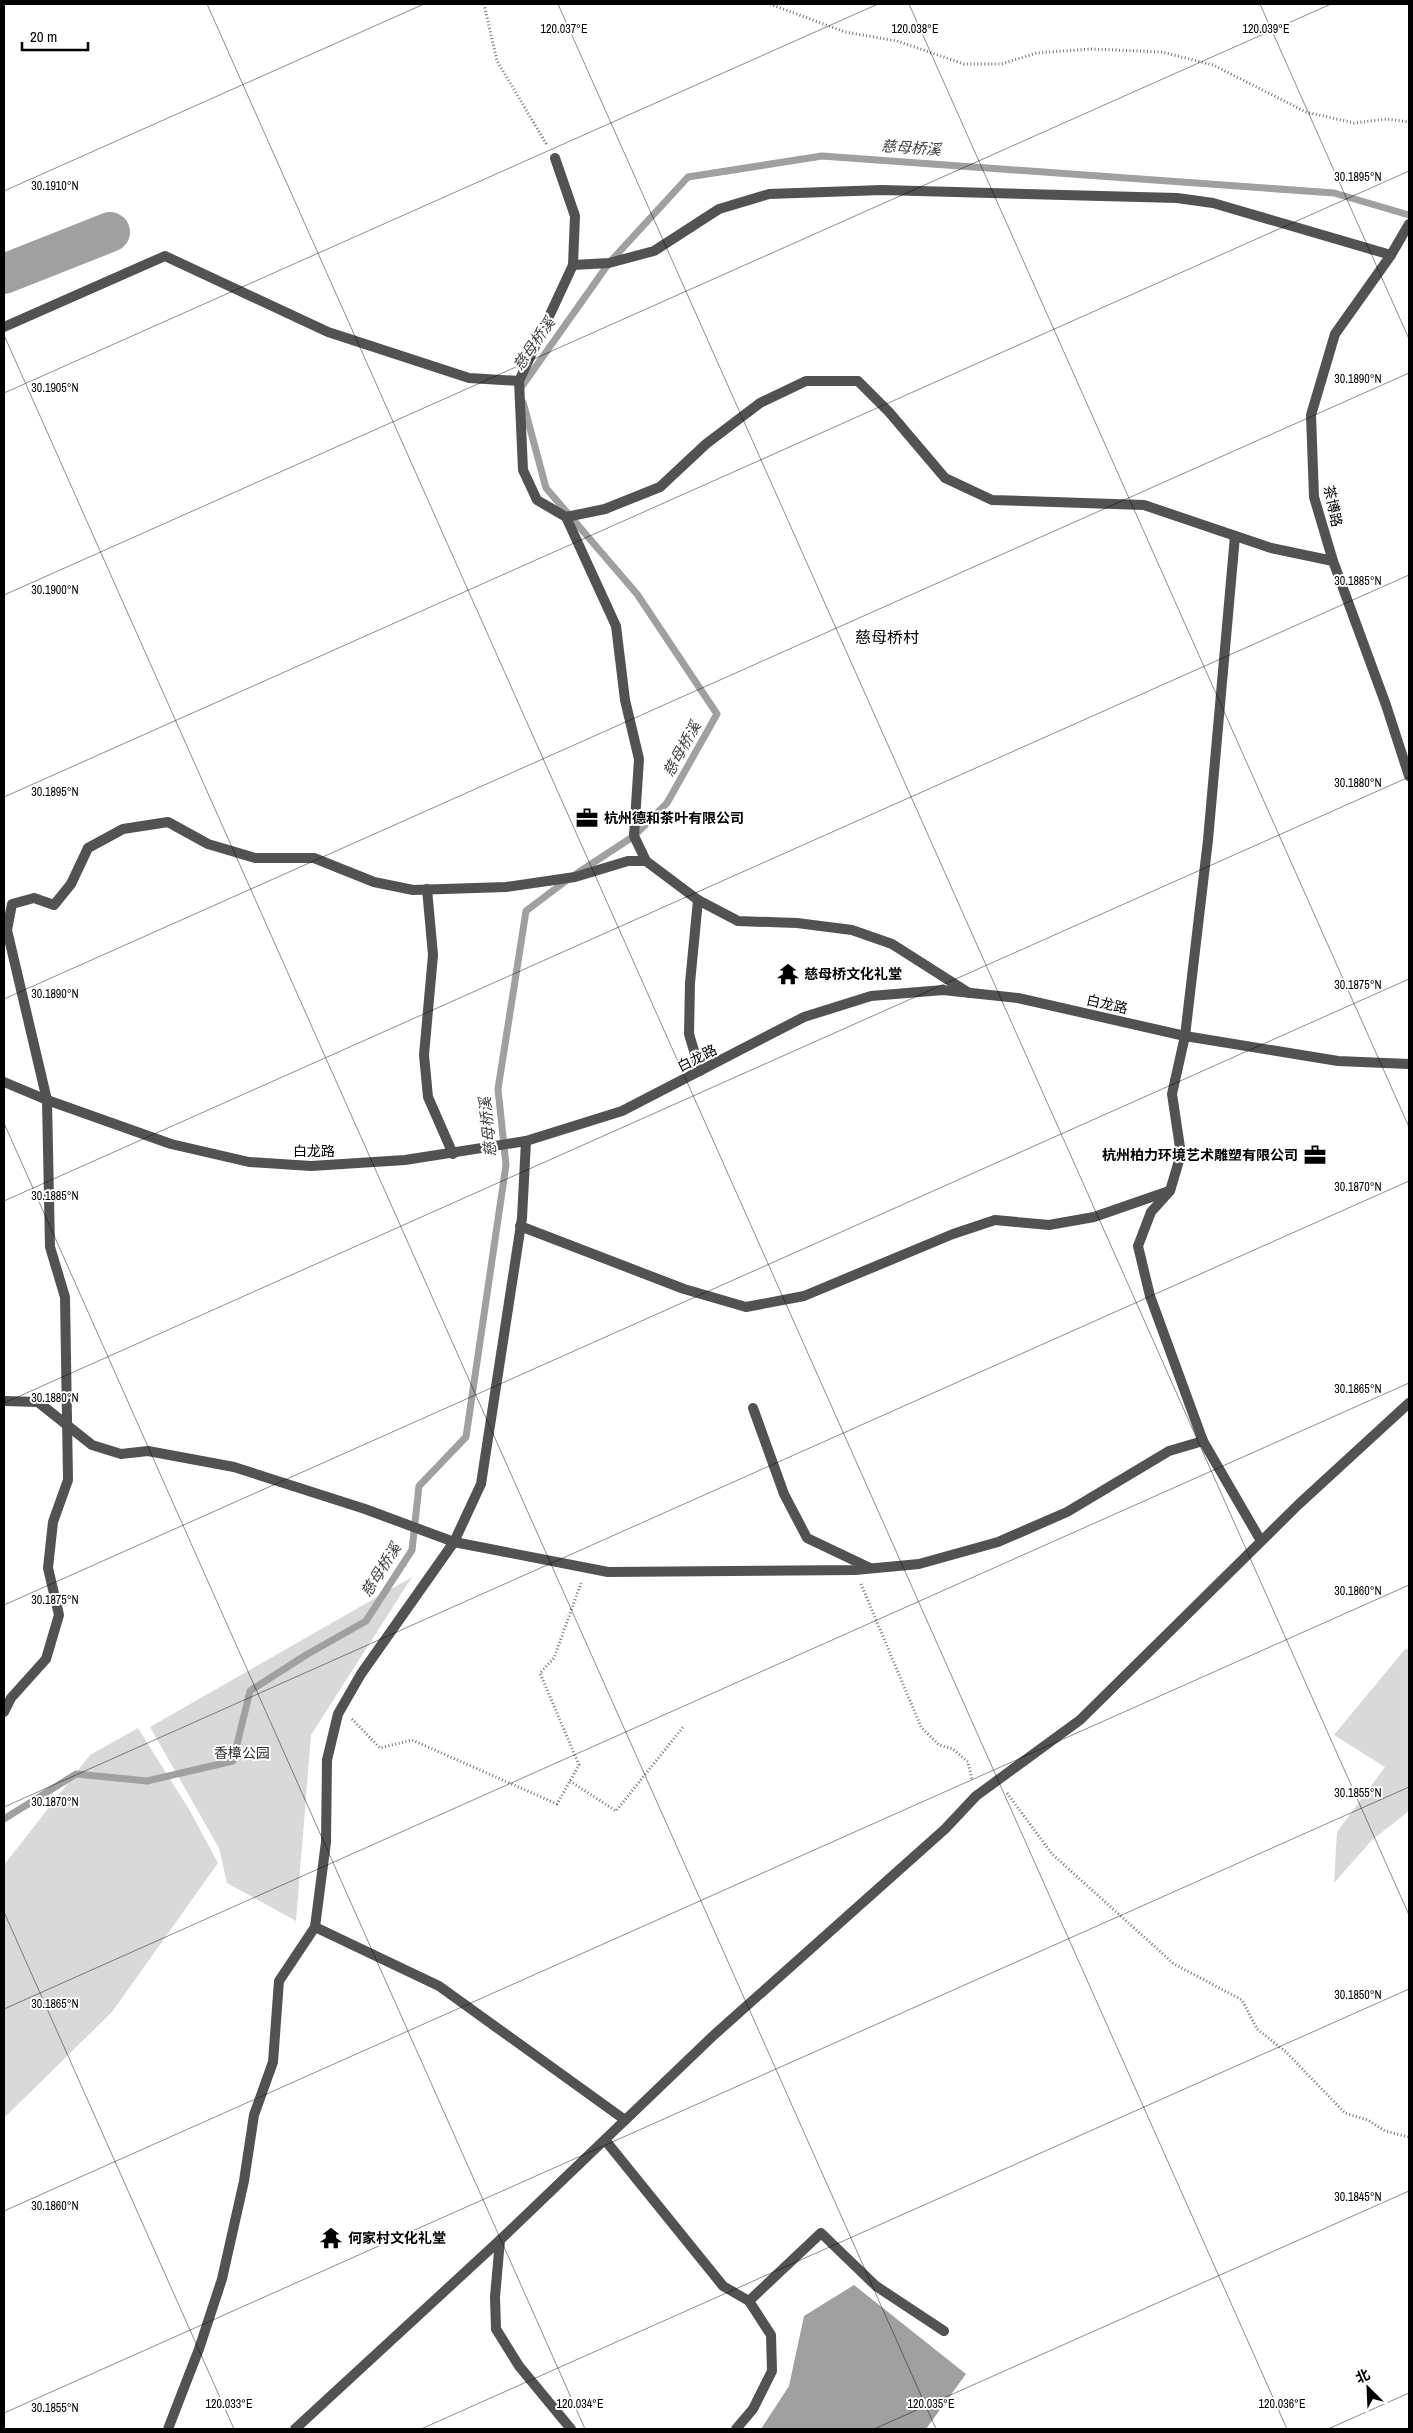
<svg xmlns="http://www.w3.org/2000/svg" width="1413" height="2433" viewBox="0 0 1413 2433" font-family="'Archivo Narrow','Noto Sans SC',sans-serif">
	<rect width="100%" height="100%" fill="#fff"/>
	<!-- green -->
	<g fill="#d9d9d9">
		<path d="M412,1577L311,1735L296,1921L227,1883L219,1848L150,1727Z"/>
		<path d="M1406,1648L1409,1651V1811L1371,1841L1334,1883L1337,1832L1385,1767L1334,1735Z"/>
		<path d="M138,1728L190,1811L218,1863L112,2012L4,2118V1865L90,1755Z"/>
	</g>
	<!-- water -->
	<path fill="#a0a0a0" d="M854,2285L966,2374L926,2429H761L789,2386L804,2316Z"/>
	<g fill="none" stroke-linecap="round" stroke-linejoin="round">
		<!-- stream -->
		<g stroke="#a0a0a0" stroke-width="7">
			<path d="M520,389L609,263L688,177L822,156L1334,193L1409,215"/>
			<path d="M523,402L546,488L637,594L717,714L667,803L634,836L576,874"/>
			<path d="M4,1819L76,1774L147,1781L233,1761L250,1691L306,1655L366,1621L412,1550L419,1486L466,1437L506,1165L498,1089L526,911L567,880"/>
		</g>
		<!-- river -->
		<path stroke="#a0a0a0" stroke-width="40" d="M4,274L110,232"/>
		<!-- path -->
		<g stroke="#747474" stroke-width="3" stroke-dasharray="1 2.5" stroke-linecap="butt">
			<path d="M484,4L497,61L547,145"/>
			<path d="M770,4L845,32L897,41L964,64H1001L1037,53L1092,49L1162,52L1213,65L1306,112L1354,123L1387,119L1409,122"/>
			<path d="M861,1584L921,1727L939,1745L953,1749L968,1762L972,1780"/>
			<path d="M352,1719L380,1748L412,1740L557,1804L579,1765L540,1673L554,1658L581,1583"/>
			<path d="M570,1781L616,1811L684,1726"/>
			<path d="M1007,1793L1052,1854L1174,1964L1242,2000L1257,2029L1286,2052L1345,2113L1368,2120L1385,2131L1409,2137"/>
		</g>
		<!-- service -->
		<g stroke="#525252" stroke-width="10">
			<path d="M4,327L165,256L328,332L469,378L519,381L573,265L575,216L555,158"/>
			<path d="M566,517L616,626L625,700L639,759L634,836L646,861"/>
			<path d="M753,1408L784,1494L807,1538L870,1568"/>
			<path d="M4,1712L11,1698L46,1659L59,1615L48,1568L53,1522L68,1480L65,1297L50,1247L47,1100"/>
			<path d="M315,1927L439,1986L625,2120"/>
			<path d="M605,2140L723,2286L749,2301L821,2233L876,2286L944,2331"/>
			<path d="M500,2240L495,2297L496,2329L519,2366L571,2429"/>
			<path d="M736,2429L753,2409L772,2371L771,2335L749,2301"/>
		</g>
		<!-- minor -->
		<g stroke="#525252" stroke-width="10">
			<path d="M1409,224L1391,255L1335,334L1311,415L1314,497L1333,561L1386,705L1409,776"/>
			<path d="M573,265L609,263L654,251L719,209L769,194L882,190L1177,198L1213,203L1391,255"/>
			<path d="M519,381L523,470L537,500L566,517L605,509L660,487L706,444L760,403L806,381H858L889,412L945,478L992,500L1144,505L1271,548L1333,561"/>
			<path d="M1235,536L1208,840L1185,1036L1172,1094L1181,1154L1170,1191L1151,1212L1138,1246L1150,1296L1203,1441L1261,1541"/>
			<path d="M427,889L433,955L424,1055L428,1097L453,1154"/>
			<path d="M698,900L690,983L689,1034L700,1071"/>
			<path d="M47,1100L7,930L12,904L34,898L54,905L71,884L88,848L123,829L168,822L208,844L255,858H314L374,882L413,890L506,887L575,877L628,861H646L698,900L738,921L797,923L852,930L892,944L969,993"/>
			<path d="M520,1226L684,1289L746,1307L804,1296L953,1234L995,1220L1049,1225L1094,1217L1169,1191"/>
			<path d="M4,1401L38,1402L92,1445L121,1454L148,1451L234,1467L365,1509L454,1542L608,1572L855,1570L919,1564L998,1542L1067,1512L1169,1451L1203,1441"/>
			<path d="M168,2429L199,2349L222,2279L244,2181L254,2115L273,2062L279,1981L315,1927L326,1842L327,1760L338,1714L361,1674L454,1542L481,1484L522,1218L526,1141"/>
			<path d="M295,2429L500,2240L714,2035L945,1829L976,1796L1080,1720L1299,1504L1409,1403"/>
		</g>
		<!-- tertiary -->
		<path stroke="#525252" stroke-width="10" d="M4,1082L47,1100L171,1144L249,1162L311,1166L405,1160L526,1141L622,1111L804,1017L871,996L943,990L1018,998L1185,1036L1338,1061L1409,1064"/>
	</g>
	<!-- ticks -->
	<path fill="none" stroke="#000" stroke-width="1" stroke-opacity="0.45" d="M207,4L1287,2429M558,4L1409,1915M909,4L1409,1127M1260,4L1409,339M4,191L424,4M4,335L936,2429M4,393L878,4M4,595L1331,4M4,797L1409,171M4,999L1409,373M4,1123L585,2429M4,1201L1409,575M4,1403L1409,777M4,1605L1409,979M4,1807L1409,1181M4,1912L234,2429M4,2009L1409,1383M4,2211L1409,1585M4,2413L1409,1787M421,2429L1409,1989M874,2429L1409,2191M1328,2429L1409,2393"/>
	<!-- icons -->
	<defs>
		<g id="office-bare" transform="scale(1.725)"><path d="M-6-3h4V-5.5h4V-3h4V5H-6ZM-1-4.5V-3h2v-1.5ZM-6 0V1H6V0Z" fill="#000" stroke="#fff" stroke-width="2.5" paint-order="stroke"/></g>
		<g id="temple-bare" transform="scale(1.725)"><path d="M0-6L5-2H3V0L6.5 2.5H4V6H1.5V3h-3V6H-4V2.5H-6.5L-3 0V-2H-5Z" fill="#000" stroke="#fff" stroke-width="2.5" paint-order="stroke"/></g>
	</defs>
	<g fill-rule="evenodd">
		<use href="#office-bare" x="587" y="818"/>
		<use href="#temple-bare" x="788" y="974"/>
		<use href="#office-bare" x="1315" y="1155"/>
		<use href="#temple-bare" x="331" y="2238"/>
	</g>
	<g text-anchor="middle" stroke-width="4" stroke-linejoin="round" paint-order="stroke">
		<!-- street labels -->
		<g font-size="14" fill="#000" stroke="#fff">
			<text transform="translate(1333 506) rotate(78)" y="5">茶博路</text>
			<text transform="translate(1107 1004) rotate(13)" y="5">白龙路</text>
			<text transform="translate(697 1058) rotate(-27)" y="5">白龙路</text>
			<text x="314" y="1156">白龙路</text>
		</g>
		<!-- poi labels -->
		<g font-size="14" font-weight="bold" fill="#000" stroke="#fff" text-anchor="start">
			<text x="604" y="823">杭州德和茶叶有限公司</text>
			<text x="804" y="979">慈母桥文化礼堂</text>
			<text x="1298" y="1160" text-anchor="end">杭州柏力环境艺术雕塑有限公司</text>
			<text x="348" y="2243">何家村文化礼堂</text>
		</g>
		<!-- park labels -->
		<g font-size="14" fill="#303030" stroke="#fff">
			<text x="242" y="1758">香樟公园</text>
		</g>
		<!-- water labels -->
		<g font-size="15" font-style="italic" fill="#414141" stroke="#fff">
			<text transform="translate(911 148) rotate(4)" y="5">慈母桥溪</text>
			<text transform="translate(534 344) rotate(-55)" y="5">慈母桥溪</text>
			<text transform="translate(682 749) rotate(-61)" y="5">慈母桥溪</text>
			<text transform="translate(488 1127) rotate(-96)" y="5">慈母桥溪</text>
			<text transform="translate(381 1570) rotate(-58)" y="5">慈母桥溪</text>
		</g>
		<!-- quarter labels -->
		<g font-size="16" fill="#000" stroke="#fff">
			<text x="887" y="643">慈母桥村</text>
		</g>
	</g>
	<g font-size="12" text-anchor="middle" fill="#000" stroke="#fff" stroke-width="4" stroke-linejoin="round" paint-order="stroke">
		<text x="564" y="33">120.037°E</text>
		<text x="915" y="33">120.038°E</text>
		<text x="1266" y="33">120.039°E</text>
		<text x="1358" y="181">30.1895°N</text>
		<text x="55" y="190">30.1910°N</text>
		<text x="1358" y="383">30.1890°N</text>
		<text x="55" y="392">30.1905°N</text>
		<text x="1358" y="585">30.1885°N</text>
		<text x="55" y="594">30.1900°N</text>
		<text x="1358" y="787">30.1880°N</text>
		<text x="55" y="796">30.1895°N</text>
		<text x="1358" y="989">30.1875°N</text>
		<text x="55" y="998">30.1890°N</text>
		<text x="1358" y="1191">30.1870°N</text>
		<text x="55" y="1200">30.1885°N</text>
		<text x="1358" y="1393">30.1865°N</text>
		<text x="55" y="1402">30.1880°N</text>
		<text x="1358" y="1595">30.1860°N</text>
		<text x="55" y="1604">30.1875°N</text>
		<text x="1358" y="1797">30.1855°N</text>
		<text x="55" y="1806">30.1870°N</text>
		<text x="1358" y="1999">30.1850°N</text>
		<text x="55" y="2008">30.1865°N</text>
		<text x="1358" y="2201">30.1845°N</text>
		<text x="55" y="2210">30.1860°N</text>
		<text x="229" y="2408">120.033°E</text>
		<text x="580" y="2408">120.034°E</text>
		<text x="931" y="2408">120.035°E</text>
		<text x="1282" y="2408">120.036°E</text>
		<text x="55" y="2412">30.1855°N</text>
	</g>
	<!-- border -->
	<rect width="1413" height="2433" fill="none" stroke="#000000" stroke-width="10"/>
	<!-- north arrow -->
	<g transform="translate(1368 2388) rotate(336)" stroke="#ffffff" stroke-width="4" paint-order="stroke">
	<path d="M0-4L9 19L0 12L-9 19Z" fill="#000000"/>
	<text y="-8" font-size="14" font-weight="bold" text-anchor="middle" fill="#000000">北</text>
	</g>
	<!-- scale -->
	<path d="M22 42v8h66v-8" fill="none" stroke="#000000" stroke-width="2.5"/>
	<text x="30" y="42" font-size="15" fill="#000000" stroke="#ffffff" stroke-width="4" paint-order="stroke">20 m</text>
</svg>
